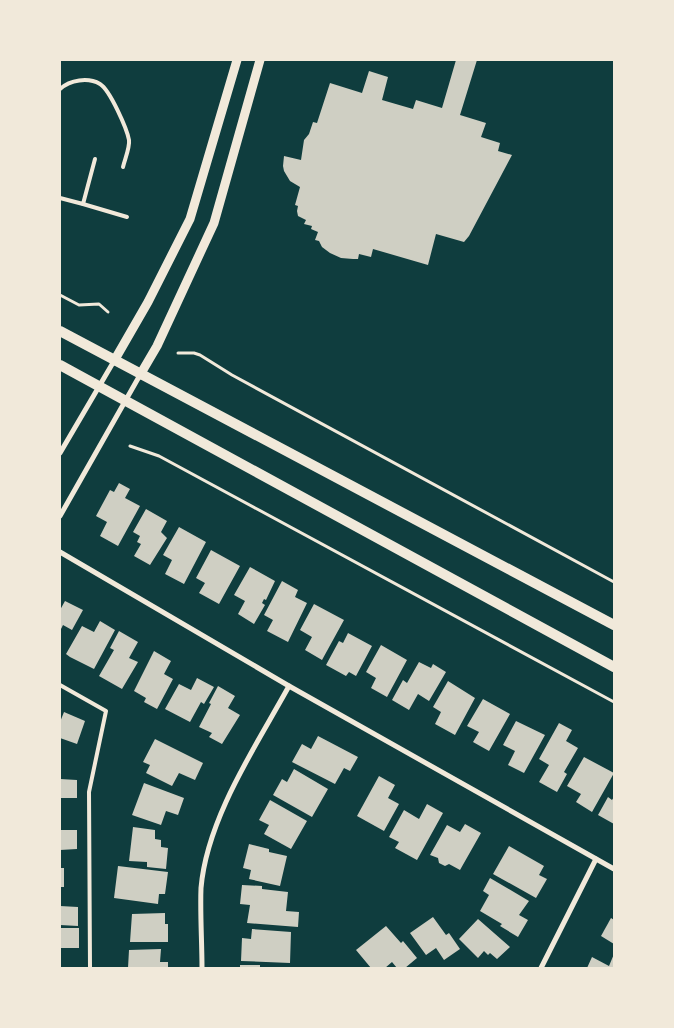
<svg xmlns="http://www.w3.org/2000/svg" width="674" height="1028" viewBox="0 0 674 1028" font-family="'Playfair Display',serif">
	<rect width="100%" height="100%" fill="#0f3d3e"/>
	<!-- building -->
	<g fill="#cfcfc3">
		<path d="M456,60H477L460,115L486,123L481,137L500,143L498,151L512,155L469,236L464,242L436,234L428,265L373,249L371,257L359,254L358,259H353L341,258L330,253L322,247L319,241L315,240L318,232L311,229L312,226L304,224L306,220L298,216L297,211L298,206L295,205L300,187L290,181L284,171L283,166L284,156L301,160L304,140L309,134L313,122L317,123L330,83L362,93L369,71L388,77L382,100L413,109L416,100L442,108Z"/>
		<path d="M119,483L130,489L125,498L140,506L118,546L100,536L107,522L96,516L110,490L114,492Z"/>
		<path d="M146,509L167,521L161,532L167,538L150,565L134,556L141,544L137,542L140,536L133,532Z"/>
		<path d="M179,527L206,542L184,584L165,574L172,560L163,555Z"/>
		<path d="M211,550L240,566L219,604L199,593L205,583L196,578Z"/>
		<path d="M250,567L275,581L266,600L264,599L262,603L265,605L254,624L238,614L245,601L234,595Z"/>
		<path d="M282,581L298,590L295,597L307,603L288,642L267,631L273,620L264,615Z"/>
		<path d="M65,601L83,610L72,630L63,625L60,631V610Z"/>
		<path d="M314,604L344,620L322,660L305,650L312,637L300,630Z"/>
		<path d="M100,621L115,630L94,669L70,657L66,654L82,626L94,632Z"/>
		<path d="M119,631L138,642L129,658L138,662L122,689L99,676L114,650L110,648Z"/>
		<path d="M348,633L372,646L356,676L349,672L346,676L326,665L339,641L343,643Z"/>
		<path d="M381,645L407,660L387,697L371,688L376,678L366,672Z"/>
		<path d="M154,651L171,661L164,674L173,679L157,709L144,702L146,698L134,691Z"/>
		<path d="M419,662L431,668L433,664L446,672L429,701L418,694L409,710L392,700L403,680L407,683Z"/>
		<path d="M197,678L214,687L204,704L201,702L190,722L165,709L179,684L191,690Z"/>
		<path d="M448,681L475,698L455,735L435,724L441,712L433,707Z"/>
		<path d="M218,686L235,696L228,708L240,715L222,744L209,737L212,733L199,727L211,704L209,703Z"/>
		<path d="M483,699L510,714L489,751L473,742L479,732L467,726Z"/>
		<path d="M64,712L85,721L77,744L60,738V722Z"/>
		<path d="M516,721L545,735L524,773L508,765L515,751L503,745Z"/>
		<path d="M559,723L572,730L566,741L578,748L564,772L567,774L557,792L539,782L549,765L539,759Z"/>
		<path d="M318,736L358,757L350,771L344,768L335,784L292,762L302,744L311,749Z"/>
		<path d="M155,739L203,763L195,780L179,773L172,786L146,773L150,765L143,762Z"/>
		<path d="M584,757L614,773L592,812L576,802L581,794L567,786Z"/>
		<path d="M294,769L328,789L312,817L273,795L282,779L287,782Z"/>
		<path d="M379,776L395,785L388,798L399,804L384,831L357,816Z"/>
		<path d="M60,779L77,780V798H60Z"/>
		<path d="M144,783L184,798L178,815L166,811L161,825L132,815Z"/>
		<path d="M608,797L612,800L614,797V824L598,815Z"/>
		<path d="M270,800L307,821L291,849L264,834L269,825L259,820Z"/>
		<path d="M427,804L443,813L417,860L395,848L399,842L389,837L404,810L419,819Z"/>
		<path d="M465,824L481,833L460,870L449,864L445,866L439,863L438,858L430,855L447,825L460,832Z"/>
		<path d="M133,827L155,830V839L161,840V847L168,848L166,869L147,867V862L129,861Z"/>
		<path d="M60,830H77V849L60,850Z"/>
		<path d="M249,844L269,849V852L287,856L280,886L249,879L251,870L243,868Z"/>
		<path d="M509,846L544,866L539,875L547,879L536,898L493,874Z"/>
		<path d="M118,866L168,872L165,894H159L158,904L114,898Z"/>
		<rect x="60" y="868" width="4" height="19"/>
		<path d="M490,878L529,901L519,915L528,920L518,937L500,926L502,924L480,911L489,895L483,891Z"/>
		<path d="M242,885L262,886V889L288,892L286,911L299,912L298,927L247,923L250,905L240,904Z"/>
		<path d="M60,906L78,907V926L60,925Z"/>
		<path d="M165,913V924H168V942H130L132,914Z"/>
		<path d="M433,917L446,935L449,933L460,949L444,960L436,948L426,955L410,933Z"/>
		<path d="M611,918L614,920V944L601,936Z"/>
		<path d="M478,919L510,947L497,959L490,953L488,955L484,951L478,958L459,939Z"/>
		<path d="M386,926L401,943L403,941L417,958L405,968H397L392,962L385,968H371L356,950Z"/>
		<rect x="60" y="928" width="19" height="20"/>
		<path d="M252,929L291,932L290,963L241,961L242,938L251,939Z"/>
		<path d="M161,949L160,962H168V968H128L129,950Z"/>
		<path d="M614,954V968H587L592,957L609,966Z"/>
		<rect x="240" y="965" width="20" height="3"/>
	</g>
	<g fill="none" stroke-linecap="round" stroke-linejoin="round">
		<!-- path -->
		<g stroke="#f1e9da" stroke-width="3">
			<path d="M60,295L79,305L99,304L108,312"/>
			<path d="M178,353H194L200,355L232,375L614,582"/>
			<path d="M130,446L159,456L614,702"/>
		</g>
		<!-- service -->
		<g stroke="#f1e9da" stroke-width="4">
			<path d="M60,89C70,80 88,77 100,84C110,90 127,129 129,140C130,147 125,159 123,167"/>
			<path d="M60,198L83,204L95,159"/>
			<path d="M83,204L127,217"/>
			<path d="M60,685L106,711L89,792L90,968"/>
		</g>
		<!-- minor -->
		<g stroke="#f1e9da" stroke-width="5">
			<path d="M60,453L114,361"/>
			<path d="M60,516L140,375"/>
			<path d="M60,552L289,686L614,869"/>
			<path d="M202,968C202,942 200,914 201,888C207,818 256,746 289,686"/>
			<path d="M541,968L596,859"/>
		</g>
		<!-- tertiary -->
		<g stroke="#f1e9da" stroke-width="9">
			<path d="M114,361L148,302L190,219L237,60"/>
			<path d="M140,375L157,346L214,223L260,60"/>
		</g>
		<!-- secondary -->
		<g stroke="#f1e9da" stroke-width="10">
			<path d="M60,331L614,625"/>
			<path d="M60,365L614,667"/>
		</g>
	</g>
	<!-- border -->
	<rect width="674" height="1028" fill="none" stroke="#f1e9da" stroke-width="122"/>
</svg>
